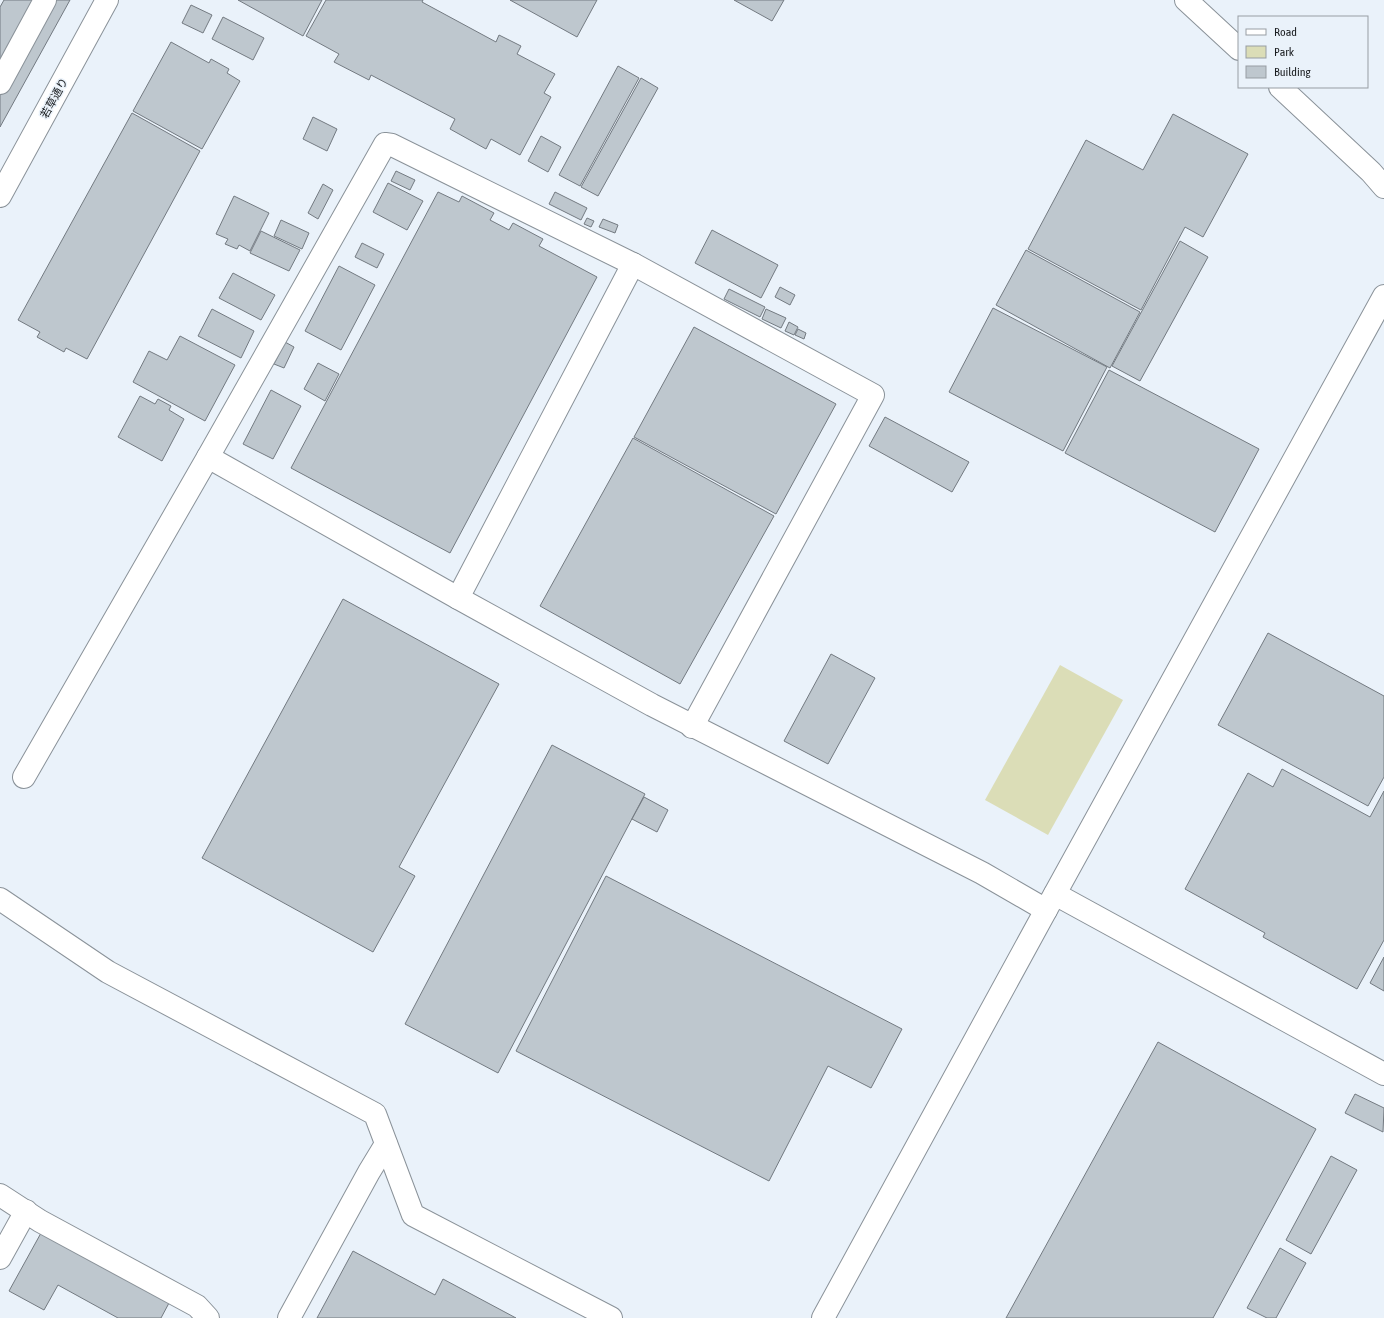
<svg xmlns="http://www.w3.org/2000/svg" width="1384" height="1318" viewBox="0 0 1384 1318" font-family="'Asap Condensed','Noto Sans JP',sans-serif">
	<rect width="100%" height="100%" fill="#eaf2fa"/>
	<!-- green -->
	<path fill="#dbddb7" d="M1060,665L1123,700L1048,835L985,800Z"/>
	<!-- building -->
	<g fill="#bec7ce" stroke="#737a81">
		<path d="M4,0H70L0,127V7Z"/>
		<path d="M238,0H322L303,36Z"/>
		<path d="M326,0H423L422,2L496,42L499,35L521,46L517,54L555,74L544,93L551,97L520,155L491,139L486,149L450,129L455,119L371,75L369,80L334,62L339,54L306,36Z"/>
		<path d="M510,0H597L577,37Z"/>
		<path d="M734,0H784L772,21Z"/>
		<path d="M191,5L212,15L203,33L182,23Z"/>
		<path d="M223,17L264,38L253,60L212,39Z"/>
		<path d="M171,42L209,63L211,59L229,69L227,73L240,81L202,149L133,111Z"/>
		<path d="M618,66L639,78L580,186L559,175Z"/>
		<path d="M641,78L658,88L598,196L581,187Z"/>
		<path d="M132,113L200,151L87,359L66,348L64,352L37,337L40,332L18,320Z"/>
		<path d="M1173,114L1248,154L1203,237L1185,227L1141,310L1028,249L1086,140L1143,170Z"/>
		<path d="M313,117L337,129L327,151L303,139Z"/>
		<path d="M541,136L561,147L548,172L528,161Z"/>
		<path d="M396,171L415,180L410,190L391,181Z"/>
		<path d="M388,183L423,201L407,230L373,212Z"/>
		<path d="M323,184L333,190L318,219L308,213Z"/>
		<path d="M438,192L459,202L462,196L494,213L490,220L509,230L513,223L543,239L539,246L597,277L450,553L291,468Z"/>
		<path d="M555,192L587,208L581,220L549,204Z"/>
		<path d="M234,196L269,213L250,251L239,245L237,249L225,244L228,239L216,234Z"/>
		<path d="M587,218L594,221L591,227L584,224Z"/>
		<path d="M603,219L618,225L615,233L599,227Z"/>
		<path d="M281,220L309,233L302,249L274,236Z"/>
		<path d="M712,230L778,265L761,298L695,263Z"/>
		<path d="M261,231L300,250L289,271L250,253Z"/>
		<path d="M1180,241L1208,257L1140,381L1112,366Z"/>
		<path d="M362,243L384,254L377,268L355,257Z"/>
		<path d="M1026,250L1140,312L1110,368L996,305Z"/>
		<path d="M339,266L375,285L341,350L305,331Z"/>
		<path d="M233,273L275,295L261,320L219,298Z"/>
		<path d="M780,287L795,295L790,305L775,297Z"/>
		<path d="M729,289L765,307L760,317L724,299Z"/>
		<path d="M993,308L1107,367L1063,451L949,392Z"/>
		<path d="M212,309L254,331L241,358L198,336Z"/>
		<path d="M766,309L786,318L781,328L762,319Z"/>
		<path d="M789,322L798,327L794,335L785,331Z"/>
		<path d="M694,327L836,404L776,514L634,437Z"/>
		<path d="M798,329L806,333L804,339L795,335Z"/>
		<path d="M180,336L235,365L205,421L133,382L149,351L167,360Z"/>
		<path d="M285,342L294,347L284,368L274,364Z"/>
		<path d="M318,363L339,374L325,401L304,389Z"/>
		<path d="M1109,370L1259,449L1215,532L1065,453Z"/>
		<path d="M271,390L301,406L273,459L243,444Z"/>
		<path d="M140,396L155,404L158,399L171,406L169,410L184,419L162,461L118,437Z"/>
		<path d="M885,417L969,462L952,492L869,446Z"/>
		<path d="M633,438L774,516L680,684L540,606Z"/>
		<path d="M343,599L499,684L399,867L415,876L373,952L202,858Z"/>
		<path d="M1268,633L1384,696V777L1368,806L1218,725Z"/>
		<path d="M831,654L875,678L828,764L784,741Z"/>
		<path d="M552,745L645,794L498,1073L405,1024Z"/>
		<path d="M1282,769L1370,817L1384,791V940L1357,989L1263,937L1265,933L1185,889L1248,773L1273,787Z"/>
		<path d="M644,797L668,810L657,832L632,819Z"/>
		<path d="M606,876L902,1029L871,1088L828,1066L769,1181L516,1051Z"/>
		<path d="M1384,957V991L1370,983Z"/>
		<path d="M1158,1042L1316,1129L1213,1318H1006Z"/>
		<path d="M1355,1094L1384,1108L1383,1132L1345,1113Z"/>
		<path d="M1331,1156L1357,1170L1311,1254L1286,1240Z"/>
		<path d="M41,1233L169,1303L161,1318H118L58,1285L44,1310L9,1291Z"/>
		<path d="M1280,1248L1306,1263L1276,1318H1267L1247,1308Z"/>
		<path d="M353,1251L435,1295L443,1279L516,1318H317Z"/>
	</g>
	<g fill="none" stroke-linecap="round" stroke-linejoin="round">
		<!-- minor casing -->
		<g stroke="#8a9299" stroke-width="24">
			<g id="minor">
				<path d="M1186,0L1239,49"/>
				<path d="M0,83L45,0"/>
				<path d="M1280,87L1371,172L1384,187"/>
				<path d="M0,196L107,0"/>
				<path d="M208,457L458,598L652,705L982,873L1046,910"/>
				<path d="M458,598L633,264"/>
				<path d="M24,777L208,457L385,144L392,145L633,264L873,395L692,727"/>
				<path d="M1055,894L1384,1074"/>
				<path d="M0,899L108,972L375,1114L413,1215L611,1318"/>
				<path d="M0,1195L40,1221L197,1306L208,1318"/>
				<path d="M0,1258L26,1211"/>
				<path d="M289,1318L369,1172L386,1144"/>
				<path d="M823,1318L1046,910L1384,296"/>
			</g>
		</g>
		<!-- minor -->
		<use href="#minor" stroke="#fff" stroke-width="22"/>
	</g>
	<g text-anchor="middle" stroke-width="3" stroke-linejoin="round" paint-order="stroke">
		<!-- street labels -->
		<g font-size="11" fill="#1a1d20" stroke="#eaf2fa">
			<text transform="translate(54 98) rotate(-61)" y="4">若草通り</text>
		</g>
	</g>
	<!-- legend -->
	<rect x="1238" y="16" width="130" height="72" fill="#eaf2fa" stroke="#979da3"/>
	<rect x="1246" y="29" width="20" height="6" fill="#ffffff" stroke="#979da3"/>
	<text x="1274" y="36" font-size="12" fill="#1a1d20">Road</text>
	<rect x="1246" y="46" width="20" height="12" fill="#dbddb7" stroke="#979da3"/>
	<text x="1274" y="56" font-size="12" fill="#1a1d20">Park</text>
	<rect x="1246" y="66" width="20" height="12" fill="#bec7ce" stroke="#979da3"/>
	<text x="1274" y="76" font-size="12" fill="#1a1d20">Building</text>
</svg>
